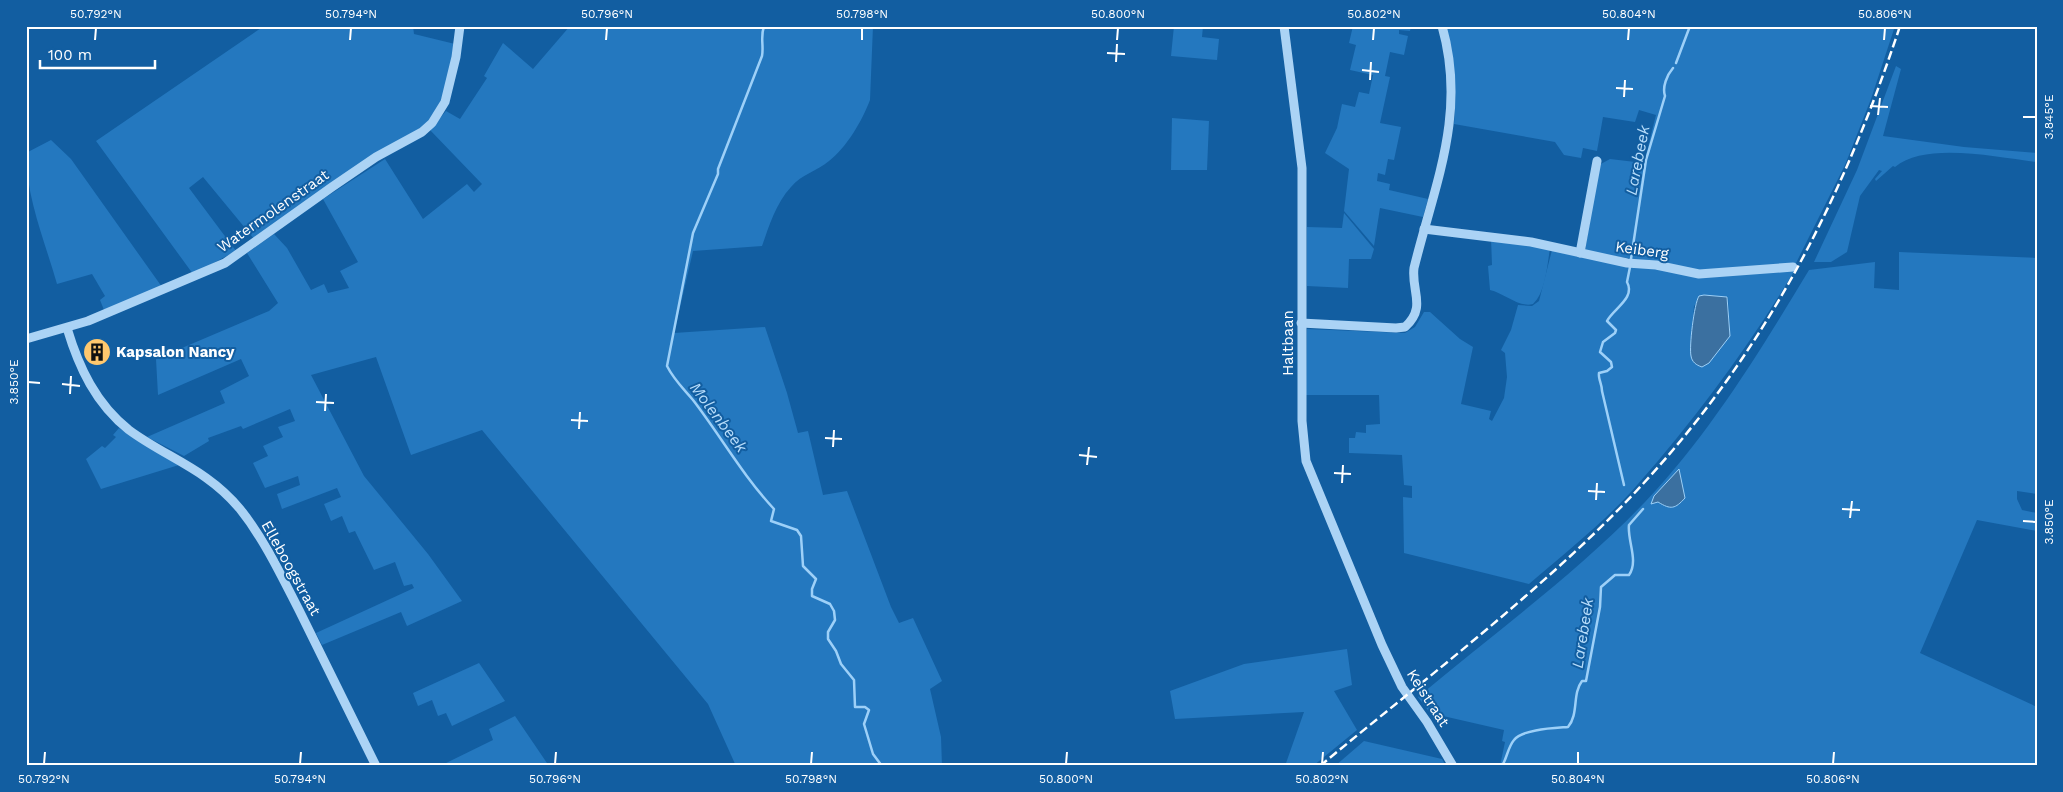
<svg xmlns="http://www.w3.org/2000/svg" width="2063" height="792" viewBox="0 0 2063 792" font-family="'Work Sans',sans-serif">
	<rect width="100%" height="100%" fill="#125ea1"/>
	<!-- green -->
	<g fill="#2478bf" fill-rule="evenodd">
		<path d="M264,26H413L414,34L455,44L448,80L438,109L421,130L255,240L203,177L189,188L236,251L193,274L96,141Z"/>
		<path d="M570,26H873L870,100C862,121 847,147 829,161C817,171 802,174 791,187C776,203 769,226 762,246L693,251L674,333L765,327L787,393L798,433L808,431L823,495L847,491L891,607L899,623L913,618L942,681L930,689L941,737L942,766H736L708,704L482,430L411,455L376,357L311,375L364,476L428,554L462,601L407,626L401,612L322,645L316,633L414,588L412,584L404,586L395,562L374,570L355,531L349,533L342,516L331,521L324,504L341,497L337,488L282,509L277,494L300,485L298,476L265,488L253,463L268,456L263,446L283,437L278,427L295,421L290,409L243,429L241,426L208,438L209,441L184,456L147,437L225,403L220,391L249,376L241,359L158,395L156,359L269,311L278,303L247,253L274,234L287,248L311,290L324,284L328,293L349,288L340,271L358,262L323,199L385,159L423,219L467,184L474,192L482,184L430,130L446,111L460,119L487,78L484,76L503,43L533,69Z"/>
		<path d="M1174,26H1203L1202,37L1219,39L1217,60L1171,56Z"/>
		<path d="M1353,26H1411L1410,31L1399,30V34L1408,36L1404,55L1390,52L1385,76L1390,77L1380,123L1401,127L1394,160L1388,159L1385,175L1378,173L1377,181L1390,184L1389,190L1428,199L1423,217L1380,208L1374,246L1344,211L1349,169L1325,153L1337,128L1342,104L1355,107L1359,92L1369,94L1373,75L1350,70L1356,45L1349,43Z"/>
		<path d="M1445,26H1895L1871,99L1845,165L1795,265L1709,272L1585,251L1599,165L1610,159L1644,163L1656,115L1639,110L1635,122L1603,117L1597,151L1583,148L1581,158L1564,155L1555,142L1454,124C1457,91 1455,59 1445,26Z"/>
		<path d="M1896,66L1901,69L1883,136L1964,147L2037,153V162C1999,158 1926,141 1895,167L1893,166L1876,181L1875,179L1882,171L1879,170L1860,196L1847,252L1831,262H1814L1857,170Z"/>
		<path d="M1172,118L1209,121L1207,170H1171Z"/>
		<path d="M51,140L71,159L162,287L104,310L100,300L105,296L92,274L57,284C45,242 26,197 26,153Z"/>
		<path d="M1344,213L1374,249L1371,259H1349L1348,288L1307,286V227L1342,228Z"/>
		<path d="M1491,238L1550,249C1547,265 1546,292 1533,304C1519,308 1504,293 1490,290L1488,266L1492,265Z"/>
		<path d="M1552,250L1691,273L1795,270C1749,346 1697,417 1638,484C1606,521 1566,552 1529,584L1404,553L1403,497L1412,498V486L1404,485L1402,455L1349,453V438H1355L1356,432L1366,433V425L1380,424L1379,395H1306L1307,329L1405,333L1415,327L1424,312H1430L1460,339L1473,347L1461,404L1491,411L1489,419L1492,421L1504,398L1507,377L1505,353L1501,350L1511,330L1518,305L1532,306L1539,301ZM1704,295L1728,297L1730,336L1706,364L1690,347L1694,306Z"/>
		<path d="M1899,252L2037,258V494L2017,491V499L2022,510L2037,513V531L1977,520L1920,653L2037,707V761L2033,766H1500L1505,742L1502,741L1504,730L1430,713L1418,697C1494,633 1576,574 1645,502C1711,432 1760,351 1809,270L1875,262L1874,288L1899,290Z"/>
		<path d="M119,428L179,465L101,489L86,459L102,446L105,448L116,437L113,435Z"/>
		<path d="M1347,649L1352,685L1334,691L1357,730L1313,766H1285L1304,712L1175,719L1170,691L1244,664Z"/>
		<path d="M479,663L505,701L452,726L446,713L438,716L432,700L418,706L413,693Z"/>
		<path d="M515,716L549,766H440L493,740L489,729Z"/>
		<path d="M1364,741L1442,759L1446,766H1335Z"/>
	</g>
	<!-- water -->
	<g fill="#3b70a0" stroke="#9dd0f8">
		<path d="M1704,295L1727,297L1730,336L1709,363L1702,367C1696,365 1692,362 1691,356C1689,347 1694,304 1699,296Z"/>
		<path d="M1679,469L1685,498C1675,509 1671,510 1658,502L1651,504L1654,496Z"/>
	</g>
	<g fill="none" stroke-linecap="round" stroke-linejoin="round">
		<!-- stream -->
		<g stroke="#9dd0f8" stroke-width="2.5">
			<path d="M764,26C760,38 764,45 762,56L718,169V174L693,233L667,366C674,380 683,388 693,400C720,435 743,476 774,509L771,521L797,530L801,536L803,566L816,579L812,589V596L830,604L834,611L835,620L828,632V639L836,651L841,664L854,680L855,707H865L869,710L864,724L873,754L882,766"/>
			<path d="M1676,63L1690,26"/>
			<path d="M1631,259L1646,160L1665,96C1662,87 1667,75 1673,68"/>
			<path d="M1624,485L1602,391C1602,384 1598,379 1599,373L1607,371L1612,367L1611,362L1600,352L1603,342L1615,333L1616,330L1607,321C1613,309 1636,298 1627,282L1630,267"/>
			<path d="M1502,766C1507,758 1508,747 1514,740C1522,729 1556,728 1568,727C1579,714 1572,694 1582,681H1586L1600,607L1601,587L1615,575H1629C1639,561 1627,540 1629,525L1643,509"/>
		</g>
		<!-- minor -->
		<g stroke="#abd3f5" stroke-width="9">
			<path d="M1284,26L1302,168V421L1306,461L1382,645L1402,687L1427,722L1453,766"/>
			<path d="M1424,229L1531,242L1627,263L1656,265L1699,274L1793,267"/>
			<path d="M1580,253L1597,161"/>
			<path d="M1301,323L1396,328L1405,327C1427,307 1411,291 1414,268C1435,183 1467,114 1442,26"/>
			<path d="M67,328C79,368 96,404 129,430C167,458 207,469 240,509C264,539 281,575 299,610C325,662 350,714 376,766"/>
			<path d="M26,339L88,321L225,263L332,187L376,157L422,132L432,123L445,102L456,57L460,26"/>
		</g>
		<!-- rail -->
		<path stroke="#fff" stroke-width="2.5" stroke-dasharray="9 4" stroke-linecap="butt" d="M1320,766C1421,682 1531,599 1623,505C1758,366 1840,208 1900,26"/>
	</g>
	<!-- ticks -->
	<path fill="none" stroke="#fff" stroke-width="2" d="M95,40L96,28M350,40L351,28M606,40L607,28M862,40V28M1117,40L1118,28M1373,40L1374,28M1628,40L1629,28M1884,40L1885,28M1107,53L1125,54M1116,62L1117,44M1362,70L1379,72M1370,80L1371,62M1616,88L1633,89M1624,97L1625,80M1870,106L1888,107M1878,115L1880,98M2023,117H2036M28,382L40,383M62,384L80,386M70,394L71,376M316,402L334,403M325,411L326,394M571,420L588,421M579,429L580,412M825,438L842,439M833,447L834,430M1079,455L1097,457M1087,465L1089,447M1334,473L1351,474M1342,483L1343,465M1588,491L1605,492M1596,500L1597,483M1842,509L1860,510M1850,518L1852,501M2023,521L2036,522M44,764L45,752M300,764L301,752M555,764L556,752M811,764L812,752M1066,764L1067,752M1322,764L1323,752M1578,764V752M1833,764L1834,752"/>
	<!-- icons -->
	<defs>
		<g id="building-disc" transform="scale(1.4375)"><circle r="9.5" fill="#ffc86e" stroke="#125ea1"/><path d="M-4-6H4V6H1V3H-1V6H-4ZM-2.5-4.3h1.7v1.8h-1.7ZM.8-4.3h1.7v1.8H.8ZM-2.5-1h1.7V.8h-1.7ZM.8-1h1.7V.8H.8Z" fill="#111"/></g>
	</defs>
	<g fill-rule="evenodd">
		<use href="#building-disc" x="97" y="352"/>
	</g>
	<g text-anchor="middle" stroke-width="4" stroke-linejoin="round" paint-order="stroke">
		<!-- street labels -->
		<g font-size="15" fill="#fff" stroke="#125ea1">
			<text transform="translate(273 211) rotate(-35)" y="5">Watermolenstraat</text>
			<text transform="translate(1642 250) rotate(8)" y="5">Keiberg</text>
			<text transform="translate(1288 343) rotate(-90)" y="5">Haltbaan</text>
			<text transform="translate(291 568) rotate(61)" y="5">Elleboogstraat</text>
			<text transform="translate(1428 698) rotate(57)" y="5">Keistraat</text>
		</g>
		<!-- poi labels -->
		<g font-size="15" font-weight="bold" fill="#fff" stroke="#125ea1" text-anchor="start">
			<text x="116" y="357">Kapsalon Nancy</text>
		</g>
		<!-- water labels -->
		<g font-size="16" font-style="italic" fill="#b7ddfb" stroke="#125ea1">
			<text transform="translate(1637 160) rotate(-79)" y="6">Larebeek</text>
			<text transform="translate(719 417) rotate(53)" y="6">Molenbeek</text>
			<text transform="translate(1582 633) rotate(-81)" y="6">Larebeek</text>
		</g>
	</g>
	<!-- border -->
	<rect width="2063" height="792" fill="none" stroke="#125ea1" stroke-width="55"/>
	<!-- scale -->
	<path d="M40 60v8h115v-8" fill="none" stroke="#ffffff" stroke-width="2.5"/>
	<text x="48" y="60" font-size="15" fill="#ffffff" stroke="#125ea1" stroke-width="4" paint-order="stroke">100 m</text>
	<rect x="28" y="28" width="2008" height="736" fill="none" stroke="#fff" stroke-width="2"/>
	<g font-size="12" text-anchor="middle" fill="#fff">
		<text x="96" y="18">50.792°N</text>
		<text x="351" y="18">50.794°N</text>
		<text x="607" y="18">50.796°N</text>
		<text x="862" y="18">50.798°N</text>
		<text x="1118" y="18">50.800°N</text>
		<text x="1374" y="18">50.802°N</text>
		<text x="1629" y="18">50.804°N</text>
		<text x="1885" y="18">50.806°N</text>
		<text transform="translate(2049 117) rotate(-90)" y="4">3.845°E</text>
		<text transform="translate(14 382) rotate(-90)" y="4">3.850°E</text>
		<text transform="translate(2049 522) rotate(-90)" y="4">3.850°E</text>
		<text x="44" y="783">50.792°N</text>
		<text x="300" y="783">50.794°N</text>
		<text x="555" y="783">50.796°N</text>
		<text x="811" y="783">50.798°N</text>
		<text x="1066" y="783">50.800°N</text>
		<text x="1322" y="783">50.802°N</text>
		<text x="1578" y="783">50.804°N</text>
		<text x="1833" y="783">50.806°N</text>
	</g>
</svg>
